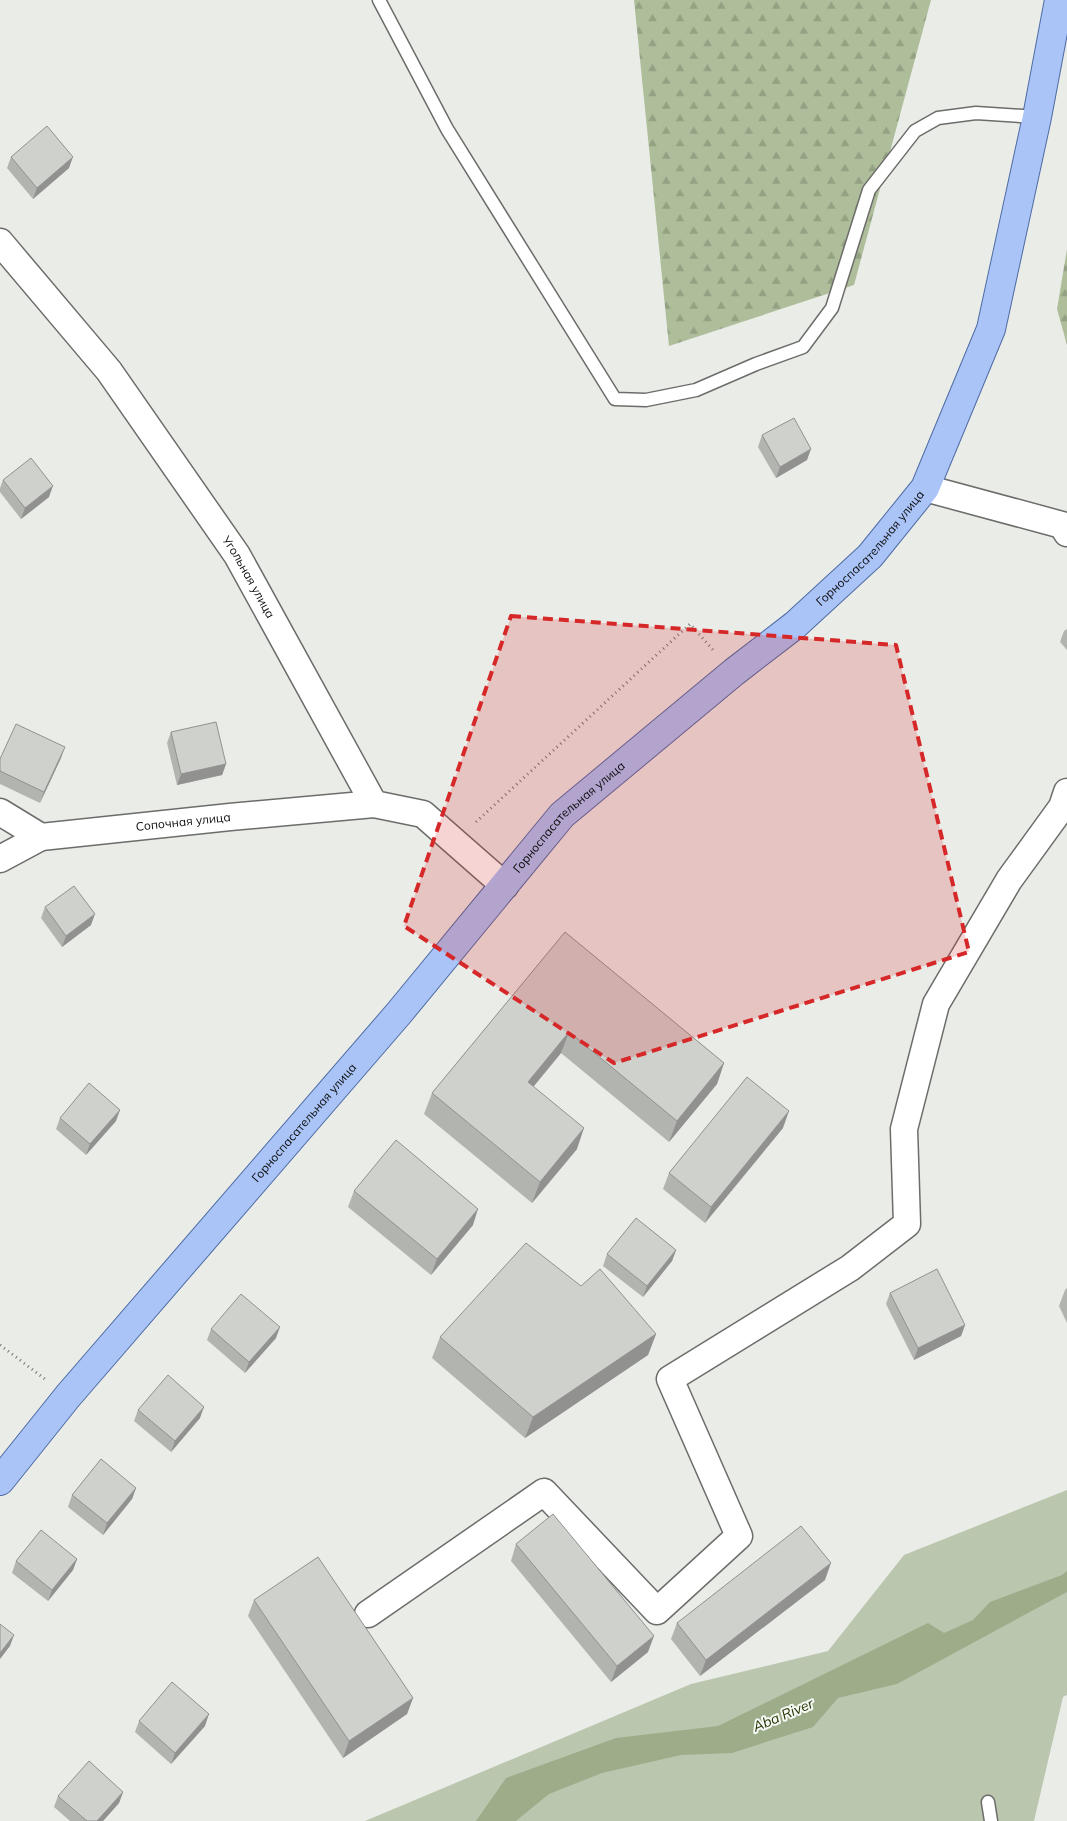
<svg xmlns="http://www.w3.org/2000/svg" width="1067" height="1821" viewBox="0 0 1067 1821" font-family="Mulish,sans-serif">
	<defs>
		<pattern id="forest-firs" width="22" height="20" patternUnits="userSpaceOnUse" patternTransform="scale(1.25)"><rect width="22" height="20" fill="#aebe9a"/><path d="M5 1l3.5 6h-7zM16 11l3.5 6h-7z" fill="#94a284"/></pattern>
	</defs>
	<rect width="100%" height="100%" fill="#eaece8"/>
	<!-- grass -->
	<path fill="#bbc6ae" d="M1067,1490V1695L1063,1697L1034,1821H365L691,1684L828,1651L904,1555Z"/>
	<!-- forest -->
	<g fill="url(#forest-firs)">
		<path d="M634,0H931L854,285L669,346Z"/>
		<path d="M1067,249V345L1057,309Z"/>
	</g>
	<!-- water -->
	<path fill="#9dad8a" d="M1067,1571V1592L897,1684L838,1698L813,1727L732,1753L681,1755L602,1773L549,1794L516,1821H476L506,1778L616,1738L718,1726L928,1623L944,1633L973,1620L990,1602L1062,1575Z"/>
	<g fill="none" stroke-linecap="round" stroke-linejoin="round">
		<!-- service casing -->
		<g stroke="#6c6d6a" stroke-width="15">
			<g id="service">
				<path d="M379,0L447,129L615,399L646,400L696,390L756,364L803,347L832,308L869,190L915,131L938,118L976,113L1037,117"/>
				<path d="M988,1802L991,1821"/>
			</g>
		</g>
		<!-- minor casing -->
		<g stroke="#6c6d6a" stroke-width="29">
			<g id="minor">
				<path id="s1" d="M0,242L109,371L237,555L374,804L423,814L505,886"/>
				<path d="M925,488L1062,525L1067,533"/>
				<path id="s2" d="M0,812L41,837L230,817L374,804"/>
				<path d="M0,859L41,837"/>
				<path d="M368,1614L544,1492L657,1611L739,1536L670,1379L850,1268L907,1224L904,1129L936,1004L1009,880L1062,807L1067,792"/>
			</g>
		</g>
		<!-- primary casing -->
		<g stroke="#4e6ba3" stroke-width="30">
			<g id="primary">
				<path id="s3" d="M0,1481L68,1396L399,1013L562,815L734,672L795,625L870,556L925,488L991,329L1037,117L1059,0"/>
			</g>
		</g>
		<!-- path -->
		<g stroke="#777876" stroke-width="3" stroke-dasharray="1 4" stroke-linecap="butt">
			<path d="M476,822L690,624L713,650"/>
			<path d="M0,1345L45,1379"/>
		</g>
		<!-- service -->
		<use href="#service" stroke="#fff" stroke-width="12"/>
		<!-- minor -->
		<use href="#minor" stroke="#fff" stroke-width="26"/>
		<!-- primary -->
		<use href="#primary" stroke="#aac4f8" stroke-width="28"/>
	</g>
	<!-- wall -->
	<g fill="#b2b4b0">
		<path d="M11,157L69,168L33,199L7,168Z"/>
		<path d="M762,435L807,460L776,478L758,447Z"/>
		<path d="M3,480L49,497L21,519L0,492V488Z"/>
		<path d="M1067,629V650L1060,642L1064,631Z"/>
		<path d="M171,732L226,764L222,775L177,785L167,743Z"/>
		<path d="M61,758L40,803L0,784V759Z"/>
		<path d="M45,907L91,925L62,947L41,918Z"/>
		<path d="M565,932L724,1063L717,1084L669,1142L561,1053L533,1087L577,1149L532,1203L424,1114L432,1093Z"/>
		<path d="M60,1118L116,1121L86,1155L56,1129Z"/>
		<path d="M783,1128L705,1223L663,1189L669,1173Z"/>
		<path d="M354,1191L473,1225L431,1275L348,1207Z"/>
		<path d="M676,1250L672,1261L643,1297L603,1266L607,1254Z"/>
		<path d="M581,1286L656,1334L648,1355L525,1438L432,1358L440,1337Z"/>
		<path d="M1067,1288V1323L1059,1306L1065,1290Z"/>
		<path d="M890,1293L965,1325L961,1336L914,1360L886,1304Z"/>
		<path d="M211,1329L276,1338L245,1373L207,1340Z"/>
		<path d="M138,1410L200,1418L171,1452L134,1421Z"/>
		<path d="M136,1488L132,1499L103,1535L68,1507L72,1495Z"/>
		<path d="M516,1544L648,1652L611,1682L511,1561Z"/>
		<path d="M77,1559L73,1570L48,1601L12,1573L16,1561Z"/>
		<path d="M825,1580L700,1676L671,1639L677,1623Z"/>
		<path d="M254,1600L413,1698L407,1714L343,1758L248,1616Z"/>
		<path d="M139,1721L205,1726L171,1764L135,1732Z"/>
		<path d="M123,1792L119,1803L103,1821H70L54,1807L58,1796Z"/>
	</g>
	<!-- shaded-wall -->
	<g fill="#919290">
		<path d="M73,157L69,168L33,199L37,188Z"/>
		<path d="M811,449L807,460L776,478L780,467Z"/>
		<path d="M53,486L49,497L21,519L25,508Z"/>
		<path d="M65,747L61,758L40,803L44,792Z"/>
		<path d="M226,764L222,775L177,785L181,774Z"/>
		<path d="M95,914L91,925L62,947L66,936Z"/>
		<path d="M569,1032L561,1053L520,1103L528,1082Z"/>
		<path d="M724,1063L717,1084L669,1142L677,1121Z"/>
		<path d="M120,1110L116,1121L86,1155L90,1144Z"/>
		<path d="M789,1111L783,1128L705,1223L711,1207Z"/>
		<path d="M584,1128L577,1149L532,1203L540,1182Z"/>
		<path d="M478,1209L473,1225L431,1275L437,1259Z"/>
		<path d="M676,1250L672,1261L643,1297L647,1286Z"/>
		<path d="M965,1325L961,1336L914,1360L918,1348Z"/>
		<path d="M280,1327L276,1338L245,1373L249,1362Z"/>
		<path d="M656,1334L648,1355L525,1438L533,1417Z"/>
		<path d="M204,1407L200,1418L171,1452L175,1441Z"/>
		<path d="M136,1488L132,1499L103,1535L107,1523Z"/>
		<path d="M77,1559L73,1570L48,1601L52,1590Z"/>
		<path d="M831,1563L825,1580L700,1676L706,1660Z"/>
		<path d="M14,1635L10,1646L0,1659V1653Z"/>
		<path d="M654,1636L648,1652L611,1682L617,1666Z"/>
		<path d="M413,1698L407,1714L343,1758L349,1741Z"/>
		<path d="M209,1714L205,1726L171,1764L175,1753Z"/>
		<path d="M123,1792L119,1803L103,1821H97Z"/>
	</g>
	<!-- building -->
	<g fill="#cfd1cd" stroke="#919290">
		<path d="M47,126L73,157L37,188L11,157Z"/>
		<path d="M794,418L811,449L780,467L762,435Z"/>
		<path d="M31,458L53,486L25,508L3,480Z"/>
		<path d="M216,722L226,764L181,774L171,732Z"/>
		<path d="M16,724L65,747L44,792L0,771V759Z"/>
		<path d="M74,886L95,914L66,936L45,907Z"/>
		<path d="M565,932L724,1063L677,1121L569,1032L528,1082L584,1128L540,1182L432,1093Z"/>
		<path d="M747,1077L789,1111L711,1207L669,1173Z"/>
		<path d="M89,1083L120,1110L90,1144L60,1118Z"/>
		<path d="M396,1140L478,1209L437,1259L354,1191Z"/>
		<path d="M636,1218L676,1250L647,1286L607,1254Z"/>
		<path d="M526,1243L581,1286L600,1269L656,1334L533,1417L440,1337Z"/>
		<path d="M937,1269L965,1325L918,1348L890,1293Z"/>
		<path d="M241,1294L280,1327L249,1362L211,1329Z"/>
		<path d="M168,1375L204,1407L175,1441L138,1410Z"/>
		<path d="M101,1459L136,1488L107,1523L72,1495Z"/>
		<path d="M553,1514L654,1636L617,1666L516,1544Z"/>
		<path d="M801,1526L831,1563L706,1660L677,1623Z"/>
		<path d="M41,1530L77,1559L52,1590L16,1561Z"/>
		<path d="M318,1557L413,1698L349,1741L254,1600Z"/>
		<path d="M0,1624L14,1635L0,1653Z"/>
		<path d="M172,1682L209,1714L175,1753L139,1721Z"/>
		<path d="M89,1761L123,1792L97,1821H87L58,1796Z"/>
	</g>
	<!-- marked area -->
	<path fill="#d62828" fill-opacity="0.2" stroke="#d62828" stroke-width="4" stroke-dasharray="10 6" stroke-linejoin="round" d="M511,616L896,645L969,952L614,1063L404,926Z"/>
	<g text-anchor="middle" stroke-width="4" stroke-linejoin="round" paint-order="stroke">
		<!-- street labels -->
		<g font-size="12" fill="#0c0d0c" stroke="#f7f9f6">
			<text dy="4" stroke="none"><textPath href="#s3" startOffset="1280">Горноспасательная улица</textPath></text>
			<text dy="4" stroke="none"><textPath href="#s1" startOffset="418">Угольная улица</textPath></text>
			<text dy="4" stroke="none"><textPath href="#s3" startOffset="875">Горноспасательная улица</textPath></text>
			<text dy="4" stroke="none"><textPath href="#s2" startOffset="191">Сопочная улица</textPath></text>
			<text dy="4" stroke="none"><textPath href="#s3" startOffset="470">Горноспасательная улица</textPath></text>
		</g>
		<!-- water labels -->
		<g font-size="14" font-style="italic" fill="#233600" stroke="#f7f9f6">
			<text transform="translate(783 1715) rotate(-23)" y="5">Aba River</text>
		</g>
	</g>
</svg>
